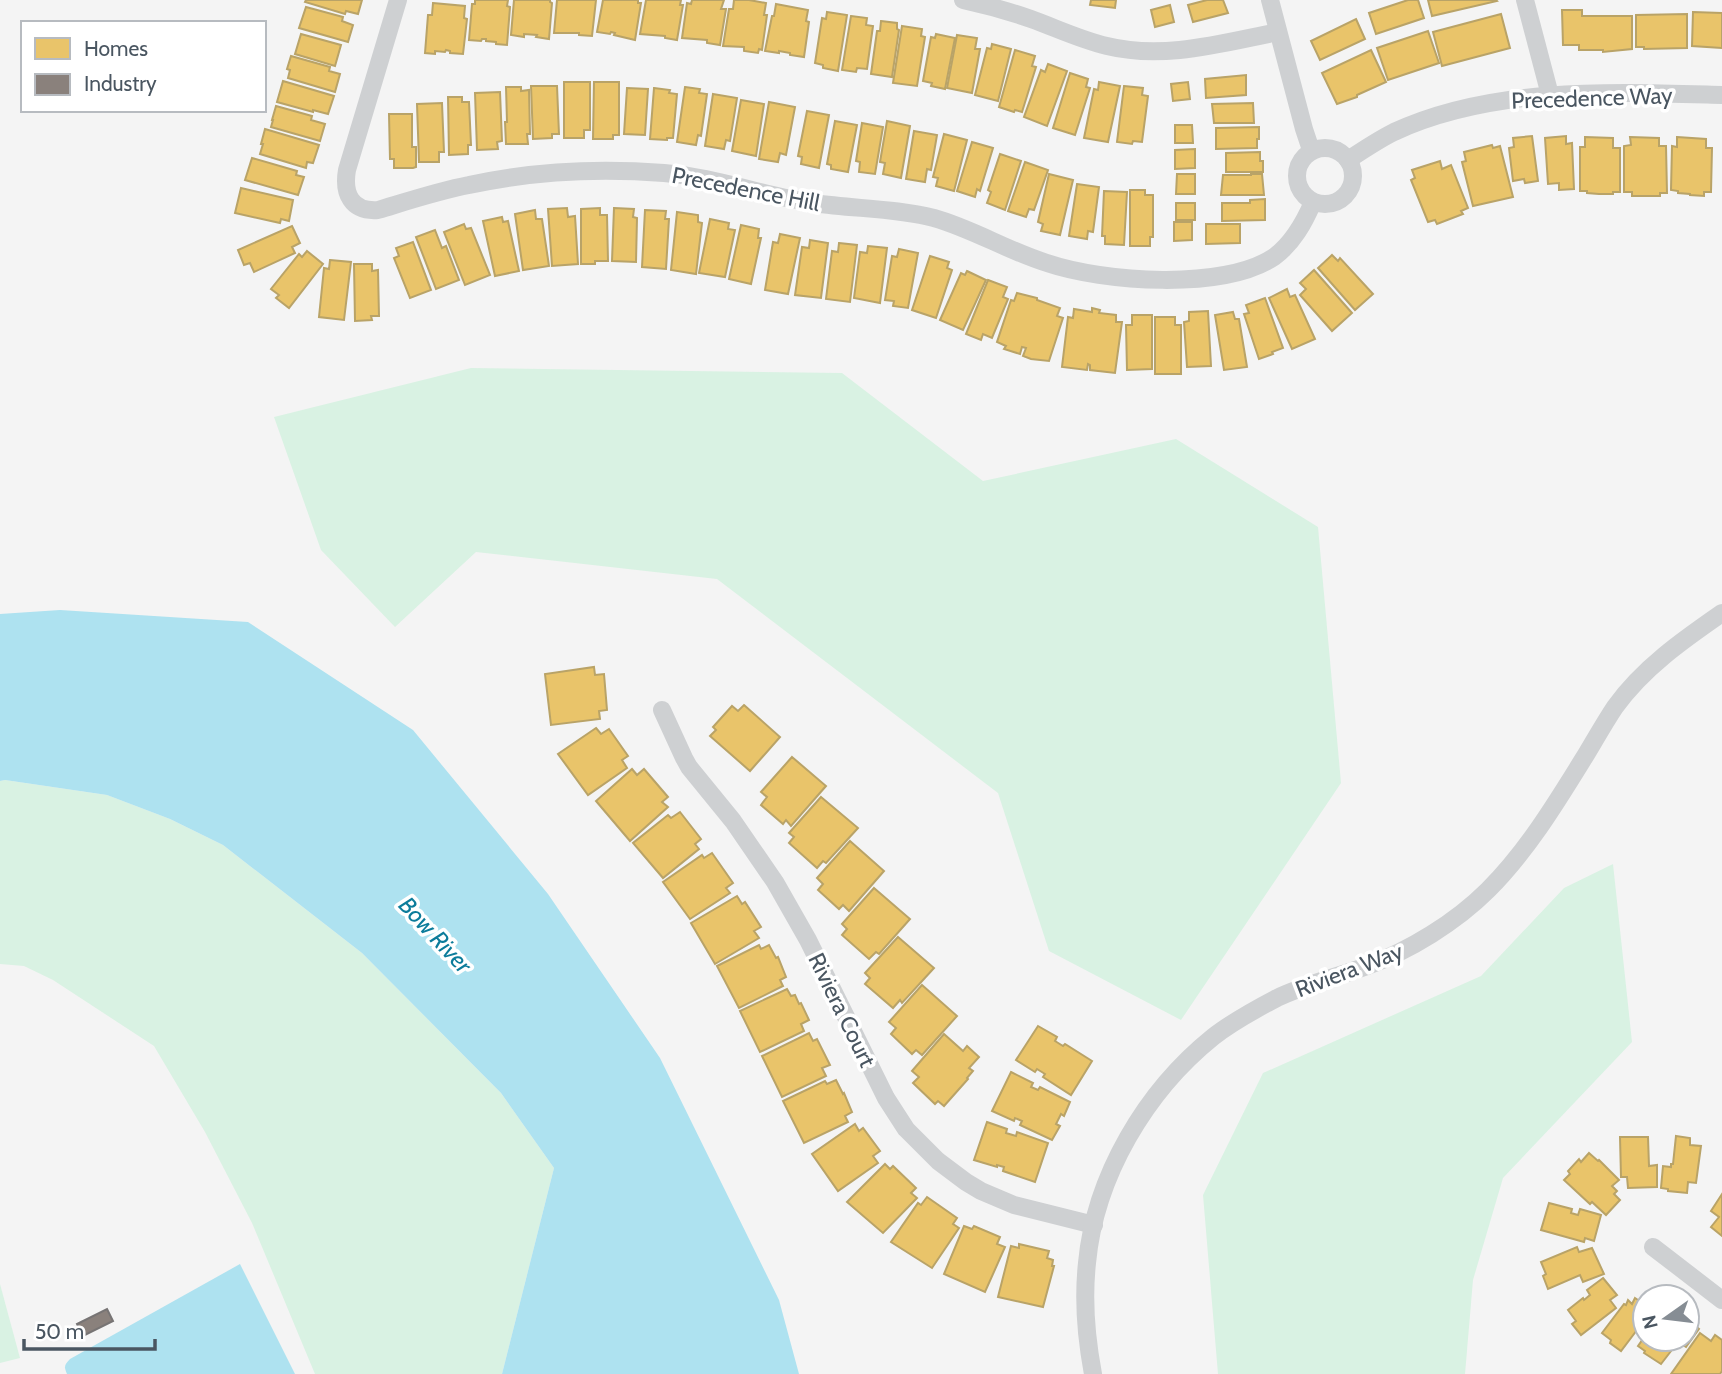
<svg xmlns="http://www.w3.org/2000/svg" width="1722" height="1374" viewBox="0 0 1722 1374" font-family="Cabin,sans-serif">
	<rect width="100%" height="100%" fill="#f4f4f4"/>
	<!-- green -->
	<g fill="#d9f2e3">
		<path d="M471,368L842,373L983,481L1176,439L1318,527L1341,783L1181,1020L1049,951L998,793L717,579L476,552L395,627L321,550L274,417Z"/>
		<path d="M5,780L107,795L170,819L223,845L362,953L501,1093L554,1168L502,1374H315L252,1223L205,1132L154,1046L53,980L24,966L0,964V781Z"/>
		<path d="M1613,864L1632,1042L1503,1178L1473,1280L1465,1374H1218L1203,1195L1263,1073L1481,976L1564,888Z"/>
		<path d="M0,1284L20,1358L0,1363Z"/>
	</g>
	<!-- water -->
	<g fill="#aee2f0">
		<path d="M60,610L248,622L413,730L548,894L660,1058L779,1300L799,1374H502L554,1168L501,1093L362,953L223,845L170,819L107,795L5,780L0,781V614Z"/>
		<path d="M240,1264L295,1374H67C64,1367 64,1365 70,1359Z"/>
	</g>
	<!-- homes -->
	<g fill="#e9c46a" stroke="#b9a367" stroke-width="2">
		<path d="M306,0H362L358,14L346,11L345,14L305,2Z"/>
		<path d="M475,0H508L507,6L510,7L507,45L496,44V42L486,41V39H482L481,41L469,40L472,4H475Z"/>
		<path d="M514,0H550V2L552,3L549,39L536,37L537,35L524,34V37L511,35Z"/>
		<path d="M557,0H596L592,36L579,35V33H554Z"/>
		<path d="M603,0H638V3H641L635,40L614,35L615,33L611,32L610,34L597,32Z"/>
		<path d="M646,0H681L680,5H683L677,40L665,38V36L640,34Z"/>
		<path d="M692,0H724L721,9H726L720,45L707,43V40L682,38L687,3L691,4Z"/>
		<path d="M734,0H749L766,3L764,15H767L762,50L759,49L758,53L744,51V47L723,46L729,9H733Z"/>
		<path d="M1091,0H1116L1115,8L1090,5Z"/>
		<path d="M1207,0H1223L1228,13L1193,22L1188,5Z"/>
		<path d="M1408,0H1418L1424,18L1376,34L1369,13Z"/>
		<path d="M1428,0H1496L1497,1L1432,16Z"/>
		<path d="M433,3L465,6L464,18L467,19L463,54L450,53V51L446,50L445,52L435,51V54L425,53L428,15H432Z"/>
		<path d="M776,4L808,10L806,21L809,22L804,57L790,55V53L779,51V53L765,51L772,16H774Z"/>
		<path d="M1170,5L1174,22L1155,27L1151,10Z"/>
		<path d="M306,7L343,17L342,21L353,25L348,42L299,28Z"/>
		<path d="M1562,10H1582V16H1632V49L1603,52V50H1579V45H1563Z"/>
		<path d="M827,12L847,15L838,71L823,68V65L815,63L822,18L826,19Z"/>
		<path d="M1693,12L1722,13V48L1692,46Z"/>
		<path d="M1501,14L1510,48L1442,66L1433,32Z"/>
		<path d="M1687,14V48L1644,49V47H1636V15Z"/>
		<path d="M851,16L867,18L866,25L873,26L867,69L857,68L856,72L842,70Z"/>
		<path d="M1356,19L1365,39L1320,60L1311,41Z"/>
		<path d="M881,21L897,23V29L899,30L892,77L871,74L877,31H880Z"/>
		<path d="M902,26L922,29L921,36L925,37L917,86L893,83Z"/>
		<path d="M1428,31L1439,63L1388,80L1377,48Z"/>
		<path d="M301,34L341,45L335,66L295,54Z"/>
		<path d="M936,34L955,38L945,89L931,86L932,83L923,81L931,37L935,38Z"/>
		<path d="M957,35L977,38L975,49H980L972,93L947,88Z"/>
		<path d="M992,44L1011,49L998,101L975,95L987,48L991,49Z"/>
		<path d="M1015,50L1035,56L1032,66L1036,67L1022,112L1015,110L1014,112L999,107Z"/>
		<path d="M1371,50L1386,82L1357,95V97L1337,104L1322,73Z"/>
		<path d="M291,56L330,67L329,71L340,74L335,92L288,78L290,70L287,69Z"/>
		<path d="M1048,64L1067,71L1047,126L1024,117L1041,70L1045,72Z"/>
		<path d="M1070,73L1088,79L1086,87L1090,88L1075,135L1053,128Z"/>
		<path d="M1246,75V95L1206,98L1205,79Z"/>
		<path d="M283,81L334,96L328,114L313,110V112L277,102Z"/>
		<path d="M564,82H590V130H584V138H564Z"/>
		<path d="M594,82H619V135H613V139H593Z"/>
		<path d="M1099,82L1120,86L1108,142L1084,138L1094,89L1098,90Z"/>
		<path d="M1188,82L1190,99L1173,101L1171,84Z"/>
		<path d="M531,86H557L559,134H552V138L533,139Z"/>
		<path d="M1124,86L1143,88L1142,95L1148,96L1142,142L1133,141L1132,144L1117,142Z"/>
		<path d="M506,87H521V91L529,90L530,134H527L528,144H506L505,122H507Z"/>
		<path d="M685,87L700,89L699,93L707,94L701,136L698,135L696,145L677,142Z"/>
		<path d="M627,88L648,89L645,135L624,134Z"/>
		<path d="M654,88L670,90L669,93L677,94L673,138H667V140L650,139Z"/>
		<path d="M500,92L502,141L497,142L498,149L477,150L475,93Z"/>
		<path d="M713,94L737,98L730,141L726,140L724,149L705,146Z"/>
		<path d="M448,97H462V102H469L471,145H468V154L449,155Z"/>
		<path d="M741,100L764,104L756,156L732,151Z"/>
		<path d="M769,102L795,107L786,155L780,153L778,162L759,159Z"/>
		<path d="M442,103L444,152H439V162H419L417,104Z"/>
		<path d="M1253,103L1254,123H1214L1212,104Z"/>
		<path d="M276,106L312,116L311,120L325,124L320,141L271,127L273,120H272Z"/>
		<path d="M807,111L829,115L819,168L801,164L802,157L798,156Z"/>
		<path d="M389,114H412V147H416V167L413,168H394V159H390Z"/>
		<path d="M835,121L857,125L848,172L831,169V165L827,164Z"/>
		<path d="M887,121L910,126L901,178L883,174L885,163L880,162Z"/>
		<path d="M862,123L883,127L875,174L859,172L860,162L856,161Z"/>
		<path d="M1175,125H1192L1193,143H1175Z"/>
		<path d="M1259,127V139H1257V148L1216,149V128Z"/>
		<path d="M265,129L319,145L313,163L307,162L306,168L260,154L263,144H261Z"/>
		<path d="M914,131L937,135L931,170L927,169L925,182L906,179Z"/>
		<path d="M944,134L967,140L954,191L936,186L938,178L933,177Z"/>
		<path d="M1532,136L1538,181L1525,183L1524,179L1513,181L1509,148L1514,147L1513,138Z"/>
		<path d="M1566,136V144L1572,143L1574,189L1559,190V183L1548,184L1545,138Z"/>
		<path d="M1585,137L1613,138V148H1620V192H1613V194H1599L1587,193V191H1580V147H1585Z"/>
		<path d="M1630,137L1659,138V146H1666L1667,193H1660V196H1632V192H1624V146L1631,145Z"/>
		<path d="M1677,137L1706,139V148H1712L1711,192H1704V196L1690,195V194L1678,193V191L1671,190L1672,146L1677,147Z"/>
		<path d="M972,142L993,148L980,191L977,189L975,197L957,191Z"/>
		<path d="M1492,145L1493,148L1500,146L1513,197L1473,206L1462,162L1466,161L1464,152Z"/>
		<path d="M1195,149V168L1175,169V150Z"/>
		<path d="M1260,152V161H1263V172H1226V153Z"/>
		<path d="M1000,154L1021,161L1005,210L987,203L991,192L988,190Z"/>
		<path d="M252,158L297,171L296,175L304,177L298,195L245,180Z"/>
		<path d="M1440,161L1442,169L1451,165L1468,208L1461,211L1463,214L1437,224L1435,220L1428,222L1411,180L1415,178L1412,170Z"/>
		<path d="M1025,162L1048,170L1034,210L1029,209L1026,217L1008,211Z"/>
		<path d="M1049,174L1073,180L1060,235L1041,231L1043,224L1038,222Z"/>
		<path d="M1177,174H1195V194H1176Z"/>
		<path d="M1251,174H1262L1264,195H1221L1223,175H1251Z"/>
		<path d="M1077,184L1099,187L1093,232L1088,231L1087,239L1069,236Z"/>
		<path d="M241,188L293,200L289,221L281,219L280,223L235,213Z"/>
		<path d="M1130,190H1145V195H1153V237H1150V246H1130Z"/>
		<path d="M1104,191L1127,192L1124,245L1105,244V236H1102Z"/>
		<path d="M1265,199V220L1222,221V203H1250V200Z"/>
		<rect x="1176" y="203" width="19" height="17"/>
		<path d="M567,208L568,217L575,216L578,264L552,266L548,209Z"/>
		<path d="M600,208V215H607L608,261H595V264H581V209Z"/>
		<path d="M614,208L634,209L633,217L637,218L636,262L612,261Z"/>
		<path d="M535,210L536,219H542L549,266L523,270L515,214Z"/>
		<path d="M645,210L666,211L665,219H669L666,269L642,267Z"/>
		<path d="M677,212L698,215V222L702,223L696,274L671,270Z"/>
		<path d="M502,217L503,222L508,221L519,271L495,276L483,221Z"/>
		<path d="M710,219L729,223L728,229L735,230L725,277L699,273Z"/>
		<path d="M1174,222H1192V240L1174,241Z"/>
		<path d="M464,224L466,229L471,228L490,275L465,285L444,232Z"/>
		<path d="M1206,224H1240V243L1206,244Z"/>
		<path d="M741,225L759,229L758,238H761L751,284L729,279Z"/>
		<path d="M292,226L300,243L292,247L295,253L254,272L250,263L244,265L238,250Z"/>
		<path d="M435,230L442,248L446,246L459,280L436,289L416,237Z"/>
		<path d="M780,234L800,238L788,294L765,290L773,242L778,243Z"/>
		<path d="M810,240L828,243L821,298L795,295L802,247L809,248Z"/>
		<path d="M413,242L431,290L410,298L394,258L399,256L396,248Z"/>
		<path d="M839,243L857,245L850,302L826,299L832,251L838,252Z"/>
		<path d="M868,246L887,248L880,303L854,298L860,252L867,253Z"/>
		<path d="M899,249L918,253L908,308L893,306L894,301L885,300L892,256L897,257Z"/>
		<path d="M307,251L323,264L289,308L276,298L279,295L271,289L299,254L302,257Z"/>
		<path d="M1332,255L1338,261L1340,258L1373,294L1355,310L1318,268Z"/>
		<path d="M930,256L949,262L947,268L952,270L936,318L912,310Z"/>
		<path d="M330,260L351,262L344,320L319,317L324,268L329,269Z"/>
		<path d="M354,264H372V271L378,270L379,316H371L372,320L355,321Z"/>
		<path d="M1314,270L1352,313L1332,331L1300,295L1306,289L1300,283Z"/>
		<path d="M967,271L986,280L963,330L940,320L961,273L965,275Z"/>
		<path d="M988,280L1007,287L1003,297L1008,299L992,338L983,334L981,340L966,334Z"/>
		<path d="M1287,289L1290,297L1295,295L1315,339L1292,349L1269,298Z"/>
		<path d="M1017,293L1037,298V300L1060,308L1057,316L1063,318L1049,361L1031,359L1023,356L1026,348L1022,347L1020,354L1004,349L1006,346L997,342L1011,300L1014,301Z"/>
		<path d="M1265,298L1283,348L1272,352L1273,354L1259,359L1244,314L1249,313L1246,305Z"/>
		<path d="M1092,308L1100,310L1099,313L1116,315V322H1122L1115,373L1090,370V365L1088,364L1087,370L1062,367L1068,317L1073,318L1074,309L1092,312Z"/>
		<path d="M1208,311L1211,366L1187,367L1184,322L1189,321V312Z"/>
		<path d="M1233,312L1235,319H1239L1247,367L1224,370L1215,315Z"/>
		<path d="M1132,315H1152V369L1127,370L1126,325H1132Z"/>
		<path d="M1155,317H1175V325H1181V374H1155Z"/>
		<path d="M594,667L595,675L604,674L607,710L599,711L600,719L551,725L545,674Z"/>
		<path d="M744,705L780,737L750,771L710,736L716,730L713,727L732,706L738,711Z"/>
		<path d="M596,728L601,734L609,729L628,756L622,760L627,768L588,795L558,754Z"/>
		<path d="M792,757L826,786L791,826L786,820L783,824L761,805L767,797L761,792Z"/>
		<path d="M632,769L637,775L644,769L668,797L662,802L668,807L630,841L596,801Z"/>
		<path d="M821,797L858,828L826,863L823,861L817,868L789,843L794,837L789,833Z"/>
		<path d="M680,812L701,839L695,844L699,849L663,878L633,843L668,815L671,818Z"/>
		<path d="M850,841L884,871L849,911L843,905L839,909L818,890L823,884L817,878Z"/>
		<path d="M712,853L733,883L726,888L730,893L690,919L663,882L702,855L704,858Z"/>
		<path d="M874,888L910,919L879,954L876,952L869,959L842,935L847,929L842,924Z"/>
		<path d="M737,896L742,904L745,902L761,927L754,931L759,938L715,964L691,923Z"/>
		<path d="M898,937L934,968L902,1003L900,1000L893,1008L865,984L870,978L865,973Z"/>
		<path d="M759,945L761,949L769,945L776,958L778,957L786,977L780,980L783,986L739,1008L717,966Z"/>
		<path d="M922,985L957,1016L922,1055L916,1050L912,1054L891,1034L896,1028L889,1022Z"/>
		<path d="M787,989L791,996L795,995L799,1004L801,1003L809,1020L801,1024L804,1031L760,1052L740,1011Z"/>
		<path d="M1038,1026L1057,1037L1055,1041L1063,1046L1065,1044L1092,1061L1071,1095L1043,1077L1045,1074L1037,1069L1035,1072L1016,1060Z"/>
		<path d="M809,1033L813,1041L817,1039L830,1065L822,1068L826,1076L782,1097L762,1056Z"/>
		<path d="M944,1034L963,1051L967,1046L979,1057L969,1068L973,1071L967,1078L968,1079L944,1106L938,1101L935,1104L913,1083L919,1077L912,1071Z"/>
		<path d="M1011,1072L1033,1083L1031,1087L1038,1090L1040,1087L1070,1102L1064,1116L1061,1114L1056,1124L1060,1126L1052,1140L1020,1125L1022,1121L1015,1118L1014,1121L992,1111Z"/>
		<path d="M836,1080L843,1094L844,1093L852,1112L845,1116L848,1122L804,1143L783,1101L825,1081L827,1084Z"/>
		<path d="M987,1122L1007,1129L1006,1133L1016,1136L1017,1132L1048,1143L1035,1182L1003,1171L1004,1167L997,1165V1167L974,1160Z"/>
		<path d="M855,1124L859,1131L863,1128L880,1151L873,1156L878,1163L838,1191L812,1154Z"/>
		<path d="M1676,1136L1690,1138V1145L1701,1146L1696,1183L1688,1182L1687,1193L1668,1191V1189L1661,1188L1663,1166L1671,1167V1164H1673Z"/>
		<path d="M1620,1137H1648L1649,1166L1657,1165V1187L1628,1188L1627,1177H1621Z"/>
		<path d="M1589,1153L1598,1161L1599,1160L1619,1180L1612,1186L1617,1191L1614,1194L1620,1200L1606,1215L1592,1202L1590,1204L1564,1180L1570,1174L1568,1171L1579,1159L1581,1162Z"/>
		<path d="M885,1164L890,1169L893,1166L916,1188L911,1193L917,1198L883,1233L847,1202Z"/>
		<path d="M1722,1194V1236L1711,1227L1719,1217L1711,1211Z"/>
		<path d="M927,1197L957,1218L953,1224L959,1228L932,1268L891,1242L918,1203L921,1205Z"/>
		<path d="M1549,1203L1572,1209L1571,1213L1578,1215L1580,1209L1601,1215L1594,1241L1585,1238L1584,1242L1541,1230Z"/>
		<path d="M964,1226L972,1229L974,1226L1000,1237L997,1244L1005,1247L985,1292L944,1274Z"/>
		<path d="M1019,1244L1049,1251L1047,1258L1053,1260L1052,1266H1054L1043,1307L998,1297L1011,1246L1019,1248Z"/>
		<path d="M1577,1247L1579,1252L1592,1248L1604,1274L1583,1282L1580,1275L1548,1289L1543,1276L1546,1274L1541,1262Z"/>
		<path d="M1603,1278L1617,1295L1610,1300L1616,1308L1581,1335L1572,1324L1576,1321L1568,1310L1583,1298L1584,1300L1590,1295L1587,1290Z"/>
		<path d="M1635,1298L1641,1302L1642,1301L1645,1303V1329L1640,1326L1621,1351L1610,1343L1611,1340L1602,1333L1624,1304L1626,1305L1628,1300L1632,1304Z"/>
		<path d="M1687,1319L1699,1329L1686,1347L1678,1342L1661,1364L1644,1353L1645,1351L1638,1346L1645,1336V1339H1687Z"/>
		<path d="M1700,1333L1711,1341L1715,1335L1722,1340V1371L1720,1374H1671Z"/>
	</g>
	<!-- industry -->
	<path fill="#8a817c" stroke="#777474" stroke-width="2" d="M107,1309L113,1321L83,1336L77,1324Z"/>
	<g fill="none" stroke-linecap="round" stroke-linejoin="round">
		<!-- minor -->
		<g stroke="#ced0d2" stroke-width="18">
			<path d="M398,0L347,170C343,193 351,212 378,210C408,201 438,191 469,185C533,171 599,168 664,173C715,177 763,196 814,203C854,209 895,208 934,218C973,229 1008,251 1047,263C1103,282 1223,291 1274,257C1293,243 1304,223 1313,202"/>
			<path d="M963,0C986,5 1008,11 1031,19C1056,28 1081,40 1107,46C1164,60 1222,43 1278,32"/>
			<path d="M1270,0L1304,129L1311,150"/>
			<path d="M1525,0L1550,95"/>
			<circle cx="1325" cy="176" r="28"/>
			<path d="M1348,160C1363,150 1378,140 1394,132C1493,86 1616,92 1722,95"/>
			<path d="M662,710L684,758L689,767L733,821L775,882L808,940L886,1098L906,1129L938,1161L966,1182L981,1191L1014,1205L1094,1225"/>
			<path d="M1653,1247L1722,1300"/>
			<path d="M1093,1374C1086,1337 1083,1300 1087,1263C1095,1176 1146,1091 1213,1037C1232,1022 1256,1009 1277,998C1306,984 1337,977 1367,966C1409,951 1456,922 1488,890C1528,850 1558,800 1587,753C1596,738 1605,722 1615,707C1643,668 1683,640 1722,613"/>
		</g>
	</g>
	<g text-anchor="middle" stroke-width="7" stroke-linejoin="round" paint-order="stroke">
		<!-- street labels -->
		<g font-size="23" fill="#4a5661" stroke="#fff">
			<text transform="translate(1592 98) rotate(-2)" y="8">Precedence Way</text>
			<text transform="translate(746 189) rotate(11)" y="8">Precedence Hill</text>
			<text transform="translate(1349 970) rotate(-21)" y="8">Riviera Way</text>
			<text transform="translate(842 1010) rotate(64)" y="8">Riviera Court</text>
		</g>
		<!-- water labels -->
		<g font-size="24" font-style="italic" fill="#0c7c9b" stroke="#fff">
			<text transform="translate(435 935) rotate(47)" y="8">Bow River</text>
		</g>
	</g>
	<!-- legend -->
	<rect x="21" y="21" width="245" height="91" fill="#ffffff" stroke="#b7bbc0" stroke-width="2"/>
	<rect x="35" y="38" width="35" height="21" fill="#e9c46a" stroke="#b7bbc0" stroke-width="2"/>
	<text x="84" y="56" font-size="21" fill="#4a5661">Homes</text>
	<rect x="35" y="74" width="35" height="21" fill="#8a817c" stroke="#b7bbc0" stroke-width="2"/>
	<text x="84" y="91" font-size="21" fill="#4a5661">Industry</text>
	<!-- north arrow -->
	<g transform="translate(1666 1318) rotate(256)"><circle r="33" fill="#ffffff" stroke="#b7bbc0" stroke-width="2"/>
	<path d="M0-5L12 26L0 18L-12 26Z" fill="#868d94"/>
	<text y="-10" font-size="19" font-weight="bold" text-anchor="middle" fill="#4a5661">N</text>
	</g>
	<!-- scale -->
	<path d="M24 1339v10h131v-10" fill="none" stroke="#4a5661" stroke-width="3.5"/>
	<text x="35" y="1339" font-size="21" fill="#4a5661" stroke="#ffffff" stroke-width="5" paint-order="stroke">50 m</text>
</svg>
